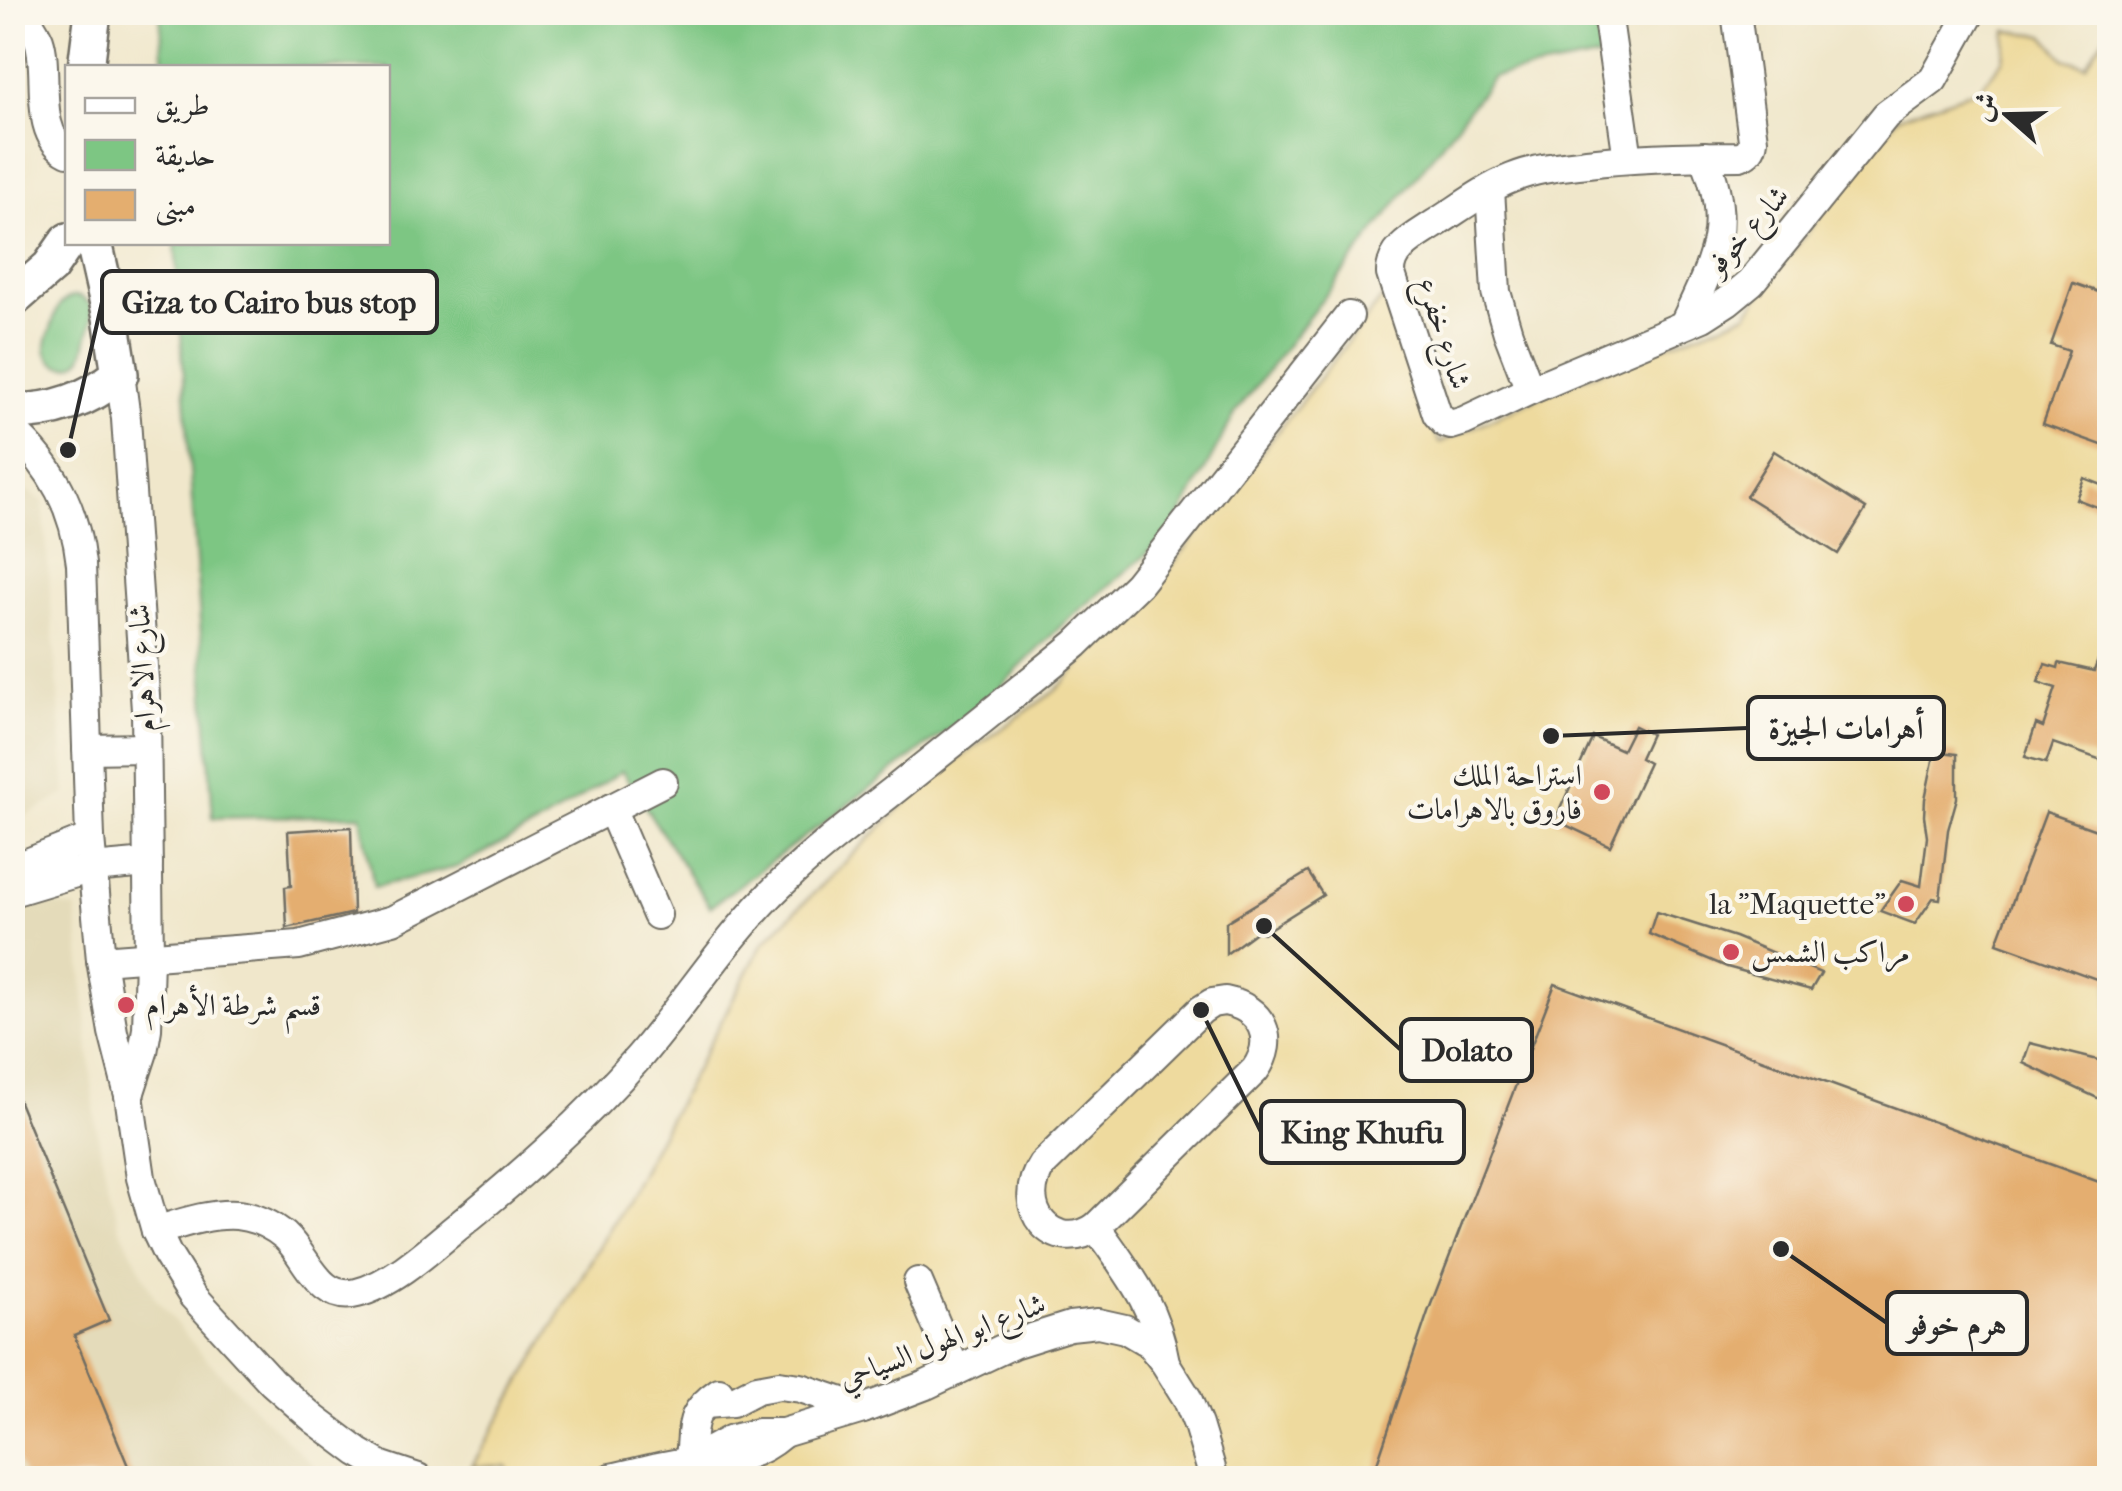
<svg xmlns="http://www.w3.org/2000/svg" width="2122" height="1491" viewBox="0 0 2122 1491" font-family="'IM FELL French Canon',Amiri,serif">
	<rect width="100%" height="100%" fill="#fbf7ec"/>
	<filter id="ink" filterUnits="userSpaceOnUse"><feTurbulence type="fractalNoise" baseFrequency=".01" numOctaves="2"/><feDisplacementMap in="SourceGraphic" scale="20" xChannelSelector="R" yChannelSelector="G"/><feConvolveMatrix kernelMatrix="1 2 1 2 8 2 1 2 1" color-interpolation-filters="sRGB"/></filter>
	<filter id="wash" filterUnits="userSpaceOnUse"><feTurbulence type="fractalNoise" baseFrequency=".0048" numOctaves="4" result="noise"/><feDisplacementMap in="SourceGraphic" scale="40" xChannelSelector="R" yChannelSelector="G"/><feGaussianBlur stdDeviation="2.25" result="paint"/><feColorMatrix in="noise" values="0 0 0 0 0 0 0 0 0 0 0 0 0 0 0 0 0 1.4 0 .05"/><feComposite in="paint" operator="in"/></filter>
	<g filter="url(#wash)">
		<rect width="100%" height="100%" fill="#f0e7cb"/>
		<!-- built -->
		<g fill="#e4dbba">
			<path d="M13,482L43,501L66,794L13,823Z"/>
			<path d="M12,888L17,898L76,909L96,1126L106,1175L120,1228L155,1298L200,1352L264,1418L327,1478H13Z"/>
		</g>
		<!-- green -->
		<g fill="#7dc683" stroke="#547857" stroke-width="2.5">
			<path d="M1597,12L1603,57L1493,77L1236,412L1170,535L1064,623L983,704L710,907L622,771L541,823L457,867L374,887L361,815L213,818L175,243L388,242V68L164,67L160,13Z"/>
			<path d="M74,296L81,297L91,305C94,317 91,325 88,336C86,343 85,353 81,359C70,373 47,366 46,348C45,341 50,332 52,325C56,311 58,301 74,296Z"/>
		</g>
		<!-- sand -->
		<path fill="#eeda9e" stroke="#8c8264" stroke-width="2.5" d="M2109,29V1478H508L507,1466H472L617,1216L763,943L929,780L1055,691L1103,641L1159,582L1385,295L1439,443L1587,376L1747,314L1771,279L1898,117L1979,89L2004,59L2007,31L2044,35L2064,59L2086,65Z"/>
		<g id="blocks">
			<!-- building -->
			<g fill="#e4ae6f">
				<path d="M2073,283L2110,296V448L2043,424L2069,351L2051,345Z"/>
				<path d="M1774,451L1866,509L1838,554L1746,496Z"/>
				<path d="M2084,478L2110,488V512L2076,499Z"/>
				<path d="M2107,635L2110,636V763L2053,743L2046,763L2025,757L2036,724L2043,727L2056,688L2038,682L2045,664L2058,668L2059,663L2094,671Z"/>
				<path d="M1634,726L1651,734L1640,758L1649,763L1610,846L1555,820L1593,737L1622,750Z"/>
				<path d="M1935,751L1957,754V798L1948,830L1940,899L1933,898L1915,924L1880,911L1902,880L1921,886L1927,837L1924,816L1925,799Z"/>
				<path d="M2046,812L2110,835V984L1997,943Z"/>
				<path d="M351,827L353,913L287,928L285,887L291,886L288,831Z"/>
				<path d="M1308,872L1323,895L1263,933L1257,931L1226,954V922Z"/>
				<path d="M1656,912L1735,937L1821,973L1811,990L1727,967L1649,934Z"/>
				<path d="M1555,984L2110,1186V1478H1372L1428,1312Z"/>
				<path d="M2030,1043L2110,1063V1104L2023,1063Z"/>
				<path d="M12,1085L109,1320L74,1335L133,1478H25L12,1447Z"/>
			</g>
		</g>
	</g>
	<g filter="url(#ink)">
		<use href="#blocks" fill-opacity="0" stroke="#706d63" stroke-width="2.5"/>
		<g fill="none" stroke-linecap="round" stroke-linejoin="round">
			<!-- minor casing -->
			<g stroke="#706d63" stroke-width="32">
				<g id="minor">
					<path d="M22,12C28,21 35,30 39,40C50,72 32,134 68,152"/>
					<path d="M1607,12L1628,159"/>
					<path d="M1736,12L1753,140C1752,149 1748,153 1740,156C1689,156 1638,157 1587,163C1562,166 1536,168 1512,178C1484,189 1459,209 1433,225C1415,237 1390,249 1391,274L1437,414L1445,423L1451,425L1464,421L1530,390L1703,317L1728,301L1751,282L1886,115L1933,80L1971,12"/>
					<path d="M1490,189L1496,292L1508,333L1530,390"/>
					<path d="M1684,324C1714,260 1734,226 1704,156"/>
					<path d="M120,374L126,419L146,710L149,957L147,1029L143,1052L129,1095"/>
					<path d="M12,430C53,467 75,509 81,564L90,838L101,960L113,1032L129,1095L141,1178L156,1231L167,1254L193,1296L272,1382L314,1419L358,1452L382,1466L418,1478"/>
					<path d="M87,749L146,748"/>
					<path d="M611,808L657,915"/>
					<path d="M12,869L90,838"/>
					<path d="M12,892L92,868L148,863"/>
					<path d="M101,960L299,945L393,920L663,782"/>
					<path d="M1225,1001C1262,1008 1277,1039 1255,1070L1096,1227C1054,1256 1013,1208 1042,1165L1201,1010L1212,1003Z"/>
					<path d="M1096,1227C1128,1273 1155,1304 1165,1362"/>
					<path d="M156,1231C182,1223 210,1213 237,1215C255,1217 272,1225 285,1236C307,1256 319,1303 357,1293C390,1285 425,1254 451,1232C518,1178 582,1122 639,1057C688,1000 728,934 783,882C817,849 856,820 893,791C954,742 1016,693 1076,644L1138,584L1349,316"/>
					<path d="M918,1282L956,1371"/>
					<path d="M705,1404L732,1402L757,1389L779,1385L801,1388L863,1409"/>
					<path d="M690,1462L732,1439L757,1433H783L863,1409L926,1385L1013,1344L1070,1326L1098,1323L1125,1329L1149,1343L1165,1363L1187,1398L1198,1425L1214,1478"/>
					<path d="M686,1472C699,1438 679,1419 719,1392"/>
					<path d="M611,1478C637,1473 664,1464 690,1462C726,1459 752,1460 781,1435"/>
				</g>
			</g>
			<!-- major casing -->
			<g stroke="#706d63" stroke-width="40">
				<g id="major">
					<path d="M86,68L93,12"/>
					<path d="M12,300L50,267L68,241"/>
					<path d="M12,412C54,412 88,400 120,374L111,317L94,242"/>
				</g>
			</g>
			<!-- minor -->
			<use href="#minor" stroke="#fff" stroke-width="28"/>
			<!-- major -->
			<use href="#major" stroke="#fff" stroke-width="35"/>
		</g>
	</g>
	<!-- markers -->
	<g fill="#d1495b" stroke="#fbf7ec" stroke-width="4">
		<circle cx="1602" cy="792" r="10"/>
		<circle cx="1906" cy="904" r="10"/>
		<circle cx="1731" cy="952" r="10"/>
		<circle cx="126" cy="1005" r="10"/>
	</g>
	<g text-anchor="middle" stroke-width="8" stroke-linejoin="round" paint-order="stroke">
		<!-- street labels -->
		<g font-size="30" fill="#2b2b2b" stroke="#fbf7ec">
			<text transform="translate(1747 230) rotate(-48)" y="10">شارع خوفو</text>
			<text transform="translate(1444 333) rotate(72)" y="10">شارع خفرع</text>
			<text transform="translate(142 668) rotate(-93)" y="10">شارع الاهرام</text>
			<text transform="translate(942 1341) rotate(-21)" y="10">شارع ابو الهول السياحي</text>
		</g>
		<!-- poi labels -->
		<g font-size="30" fill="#2b2b2b" stroke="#fbf7ec" text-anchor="end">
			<text x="1582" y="785">استراحة الملك<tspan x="1582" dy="34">فاروق بالاهرامات</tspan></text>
			<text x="1886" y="914">la "Maquette"</text>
			<text x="1751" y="962" text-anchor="start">مراكب الشمس</text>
			<text x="146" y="1015" text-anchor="start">قسم شرطة الأهرام</text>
		</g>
	</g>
	<!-- callouts -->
	<path fill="none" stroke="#2b2b2b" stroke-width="4" d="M68 450L102 302M1551 736L1748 728M1264 926L1401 1050M1201 1010L1261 1132M1781 1249L1887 1323"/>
	<g fill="#2b2b2b" stroke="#fbf7ec" stroke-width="4">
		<circle cx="68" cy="450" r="10"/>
		<circle cx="1551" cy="736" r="10"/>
		<circle cx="1264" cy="926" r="10"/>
		<circle cx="1201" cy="1010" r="10"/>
		<circle cx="1781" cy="1249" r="10"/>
	</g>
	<g fill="#fbf7ec" stroke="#2b2b2b" stroke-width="4">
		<rect x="102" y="271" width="335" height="62" rx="10"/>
		<rect x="1748" y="697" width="196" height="62" rx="10"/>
		<rect x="1401" y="1019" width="131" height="62" rx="10"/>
		<rect x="1261" y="1101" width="203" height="62" rx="10"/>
		<rect x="1887" y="1292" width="140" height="62" rx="10"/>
	</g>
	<g font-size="32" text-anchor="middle" font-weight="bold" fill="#2b2b2b">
		<text x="269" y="313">Giza to Cairo bus stop</text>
		<text x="1846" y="739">أهرامات الجيزة</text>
		<text x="1467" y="1061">Dolato</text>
		<text x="1362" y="1143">King Khufu</text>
		<text x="1957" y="1335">هرم خوفو</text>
	</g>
	<!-- margin -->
	<rect width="2122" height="1491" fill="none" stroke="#fbf7ec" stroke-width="50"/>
	<!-- legend -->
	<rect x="65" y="65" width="325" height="180" fill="#fbf7ec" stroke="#a8a59f" stroke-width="2.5"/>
	<rect x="85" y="98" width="50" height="15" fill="#ffffff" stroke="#a8a59f" stroke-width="2.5"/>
	<text x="155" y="115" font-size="30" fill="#2b2b2b">طريق</text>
	<rect x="85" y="140" width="50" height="30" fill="#7dc683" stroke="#a8a59f" stroke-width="2.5"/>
	<text x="155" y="165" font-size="30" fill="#2b2b2b">حديقة</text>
	<rect x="85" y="190" width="50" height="30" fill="#e4ae6f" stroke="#a8a59f" stroke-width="2.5"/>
	<text x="155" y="215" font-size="30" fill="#2b2b2b">مبنى</text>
	<!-- north arrow -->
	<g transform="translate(2007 115) rotate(290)" stroke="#fbf7ec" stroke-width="8" paint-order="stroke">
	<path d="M0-8L18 38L0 25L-18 38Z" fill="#2b2b2b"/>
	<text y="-15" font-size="28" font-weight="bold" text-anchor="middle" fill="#2b2b2b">ش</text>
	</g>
</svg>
